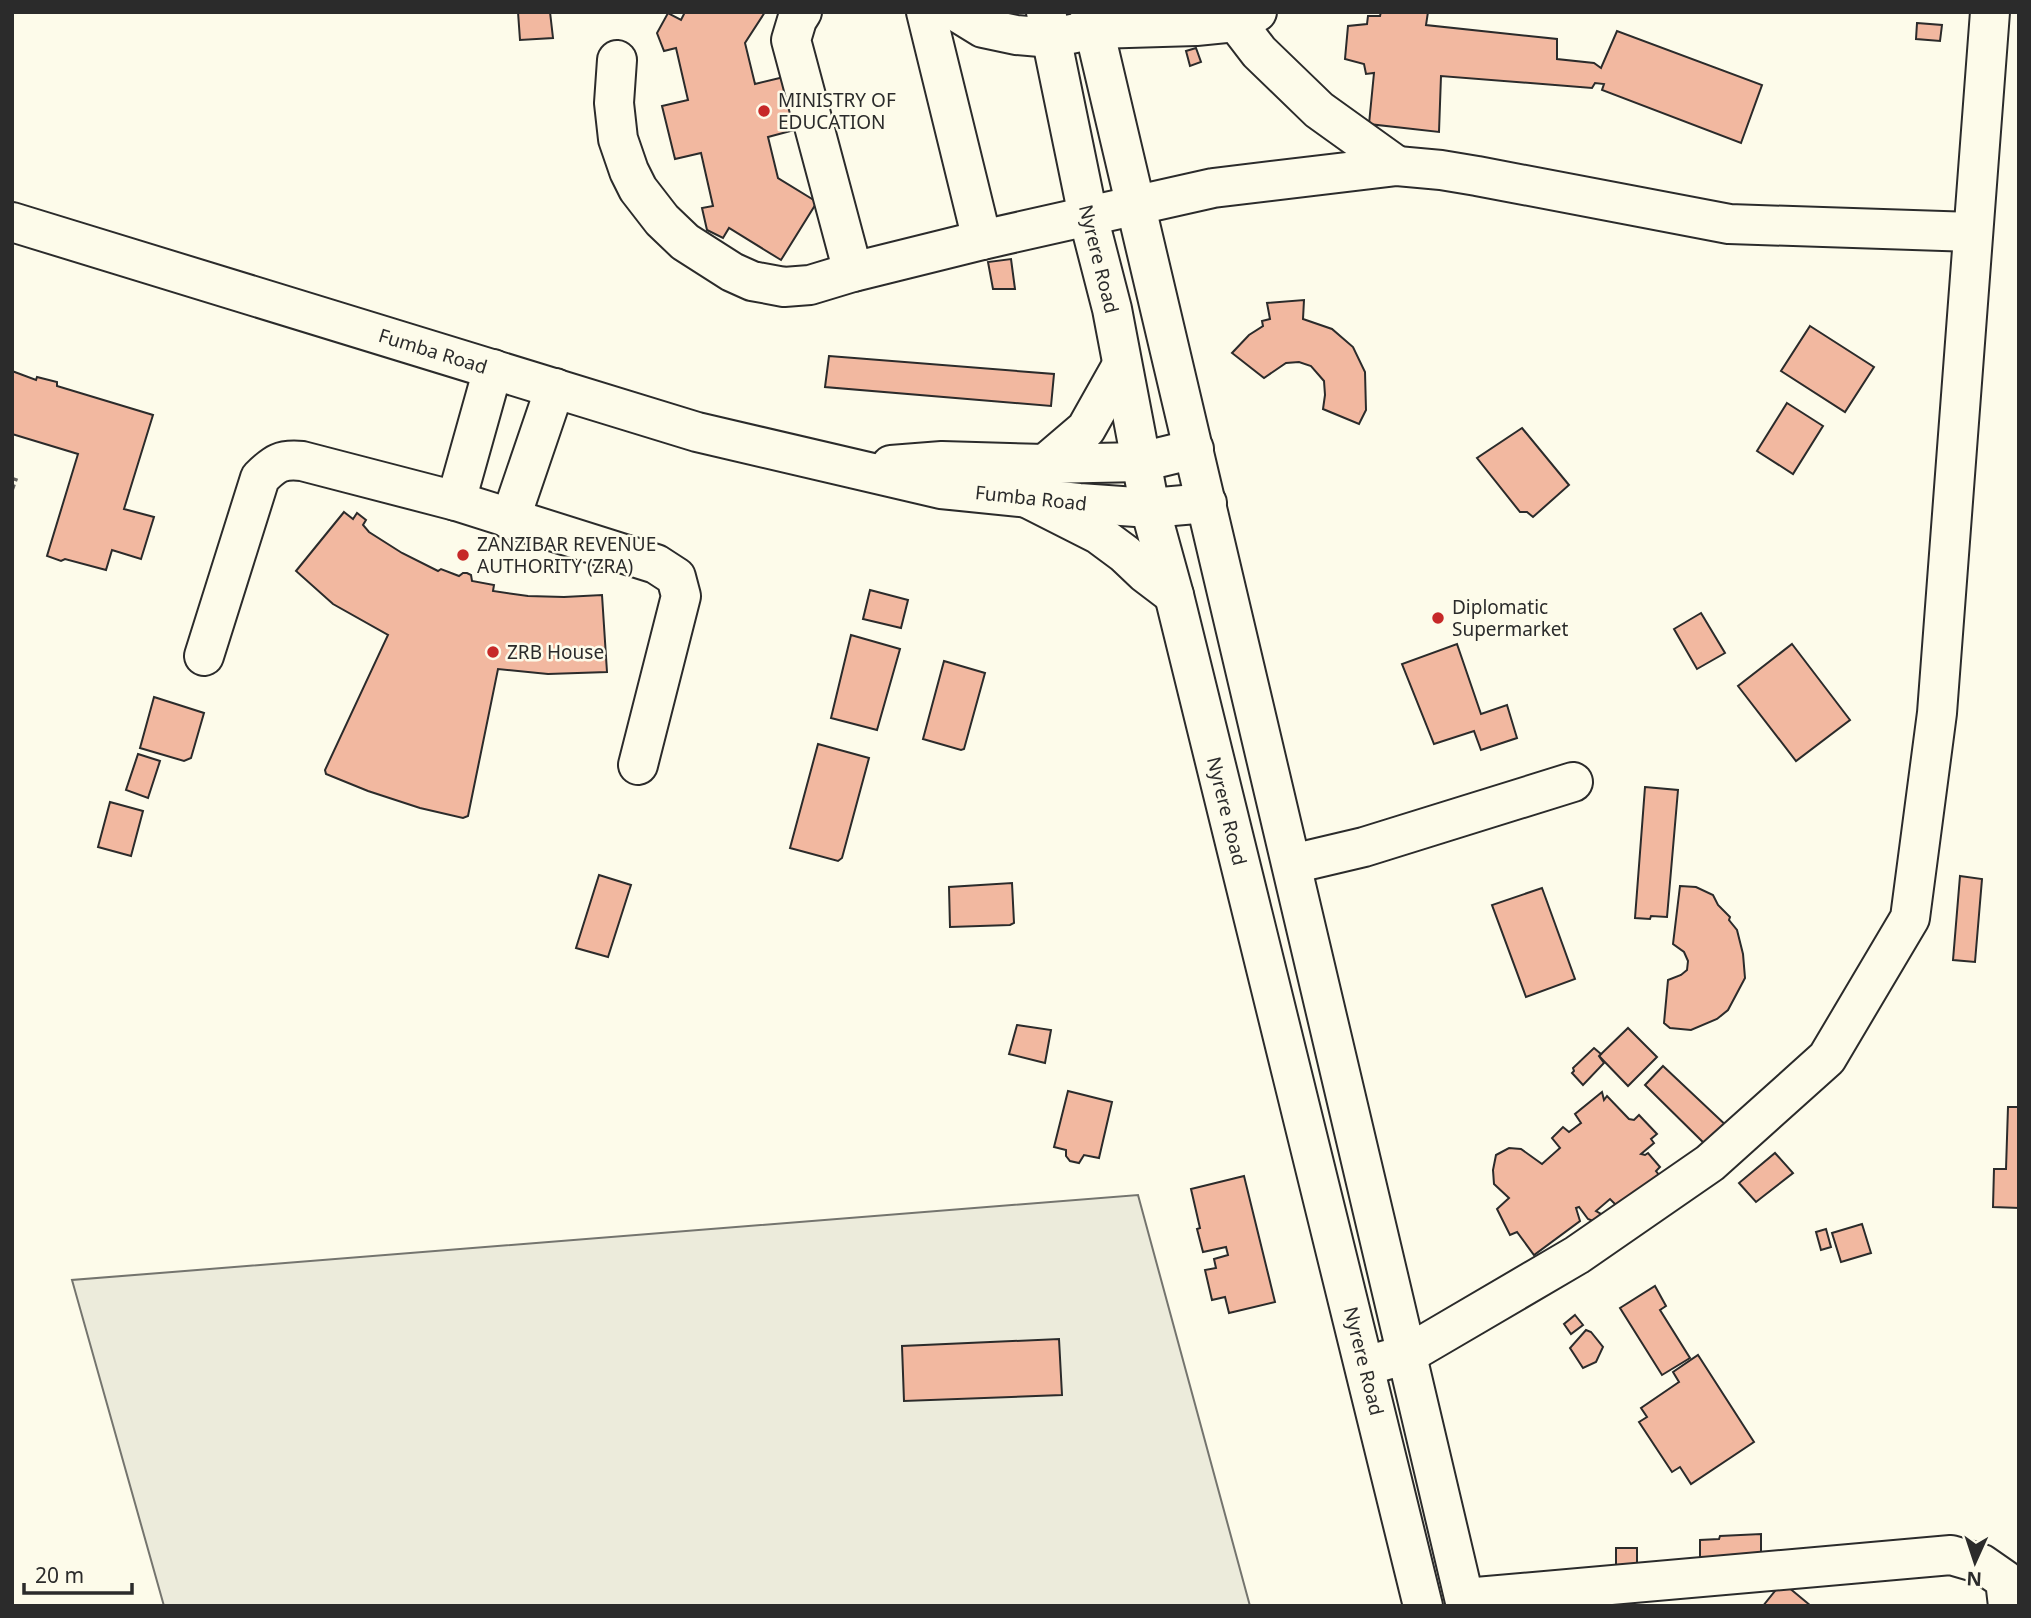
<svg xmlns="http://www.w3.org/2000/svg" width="2031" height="1618" viewBox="0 0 2031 1618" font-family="'Noto Sans',sans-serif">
	<rect width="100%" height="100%" fill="#fdfbea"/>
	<!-- green -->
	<path fill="#ecebdb" stroke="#74746e" stroke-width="2" d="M1138,1195L1250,1606H164L72,1280Z"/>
	<!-- building -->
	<g fill="#f2b8a0" stroke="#2b2b2b" stroke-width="2">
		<path d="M518,12H550L553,38L520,40Z"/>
		<path d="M685,12H765L745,43L755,84L784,77L798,129L768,137L778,178L817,202L781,260L729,228L723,238L707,230L702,208L713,206L701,153L675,159L662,106L688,100L676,48L664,51L657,33L668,13L681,20Z"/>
		<path d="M1381,12H1428L1426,25L1557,39V59L1594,63L1601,68L1617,31L1762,85L1741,143L1602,90L1604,84L1595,83L1592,88L1441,76L1439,132L1369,124L1374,73L1366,74L1364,64L1345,59L1348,26L1367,24L1368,16H1380Z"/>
		<path d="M1917,23L1942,25L1940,41L1916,39Z"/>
		<path d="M1196,48L1201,62L1190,66L1186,51Z"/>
		<path d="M1011,259L1015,289H993L988,262Z"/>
		<path d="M1304,300L1303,319L1332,329L1353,347L1365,372L1366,410L1359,424L1323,409L1325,395L1324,381L1311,366L1299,362L1286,363L1264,378L1232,353L1249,335L1263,326L1262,321L1270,319L1267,303Z"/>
		<path d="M1810,326L1874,367L1845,412L1781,371Z"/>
		<path d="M829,356L1054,374L1051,406L825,387Z"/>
		<path d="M12,371L36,380L37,377L57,382V386L153,415L124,509L154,517L141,559L112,550L106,570L65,559L61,561L47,556L78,454L12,434Z"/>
		<path d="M1787,403L1823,426L1793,474L1757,451Z"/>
		<path d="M1522,428L1569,485L1533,517L1527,512H1520L1477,458Z"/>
		<path d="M344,512L353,519L357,513L366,520L363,525L369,532L402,553L438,571L441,569L459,576L463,573H467L471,575L472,581L494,585L493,591L528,596L564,597L602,595L607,672L548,674L498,669L468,816L463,818L420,808L368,791L326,774L325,770L388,635L333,604L296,571Z"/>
		<path d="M870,590L908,600L901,628L863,619Z"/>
		<path d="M1701,613L1725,653L1697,669L1674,629Z"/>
		<path d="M851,635L900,649L877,730L831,718Z"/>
		<path d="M1457,644L1481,714L1507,705L1517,738L1481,750L1474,731L1434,744L1402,664Z"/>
		<path d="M1792,644L1850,720L1796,761L1738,686Z"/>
		<path d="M944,661L985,673L964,749L961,750L923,739Z"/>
		<path d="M154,697L204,713L191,758L184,761L140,748Z"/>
		<path d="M818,744L869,758L842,858L838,861L790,848Z"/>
		<path d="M138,754L160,761L148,798L126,790Z"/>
		<path d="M1645,787L1678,790L1667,917L1651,916L1650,919L1635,918Z"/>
		<path d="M110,802L143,811L131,856L98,847Z"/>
		<path d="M599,875L631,885L608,957L576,948Z"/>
		<path d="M1960,876L1982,879L1975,962L1953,960Z"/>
		<path d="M1012,883L1014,923L1010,925L950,927L949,887Z"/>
		<path d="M1680,886L1696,887L1713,895L1718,905L1730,917L1729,920L1737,930L1743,954L1745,978L1728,1010L1717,1019L1691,1030L1670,1028L1664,1023L1668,980L1681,975L1687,970L1688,961L1684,952L1673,944Z"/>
		<path d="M1542,888L1575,979L1526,997L1492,905Z"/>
		<path d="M1017,1025L1051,1030L1045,1063L1009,1054Z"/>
		<path d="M1628,1028L1657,1057L1628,1086L1599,1056Z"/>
		<path d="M1594,1048L1601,1054L1599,1056L1604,1063L1583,1085L1572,1073L1574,1071L1573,1068Z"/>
		<path d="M1663,1066L1731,1130L1711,1150L1645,1085Z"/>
		<path d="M1068,1091L1112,1102L1099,1158L1084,1155L1079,1163L1070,1161L1066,1156V1150L1054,1147Z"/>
		<path d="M1602,1092L1604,1100L1607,1096L1629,1119L1634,1120L1639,1115L1657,1134L1651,1139L1654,1143L1641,1154L1645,1155L1648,1153L1660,1167L1656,1171L1663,1180L1618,1207L1610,1199L1596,1211L1601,1214L1593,1221L1588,1219L1579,1207L1576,1208L1580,1221L1534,1255L1517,1232L1510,1235L1497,1209L1509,1198L1494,1184L1493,1170L1496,1155L1509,1148L1521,1149L1542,1164L1560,1148L1552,1138L1563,1127L1569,1132L1581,1123L1575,1114Z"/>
		<path d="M2008,1107H2019V1208L1993,1207L1994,1169H2006Z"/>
		<path d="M1775,1153L1793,1173L1756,1202L1739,1183Z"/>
		<path d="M1244,1176L1275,1302L1229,1313L1225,1297L1212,1300L1205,1270L1216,1268L1214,1259L1228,1255L1226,1247L1203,1252L1197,1229L1200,1228L1191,1189Z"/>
		<path d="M1862,1224L1871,1253L1841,1262L1832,1233Z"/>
		<path d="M1826,1229L1831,1247L1821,1250L1816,1232Z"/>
		<path d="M1655,1286L1666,1306L1660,1310L1690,1358L1662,1375L1620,1308Z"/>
		<path d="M1575,1315L1583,1325L1571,1334L1564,1324Z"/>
		<path d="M1586,1330L1591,1332L1603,1347L1596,1362L1583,1368L1570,1348Z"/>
		<path d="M1059,1339L1062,1395L904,1401L902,1346Z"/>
		<path d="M1698,1355L1754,1442L1691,1484L1680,1467L1672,1472L1639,1422L1647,1417L1641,1408L1679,1382L1673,1372Z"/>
		<path d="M1761,1534V1559L1700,1561V1540L1719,1539L1720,1536Z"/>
		<path d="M1616,1548H1637V1565L1616,1568Z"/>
		<path d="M1782,1582L1811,1606H1763Z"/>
	</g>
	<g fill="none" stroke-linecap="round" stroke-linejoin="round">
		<!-- minor casing -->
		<g stroke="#2b2b2b" stroke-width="42">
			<g id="minor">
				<path d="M802,12L797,20L791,40L853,272"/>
				<path d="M926,12L982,240"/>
				<path d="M957,12L983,28L1016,35L1052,38L1095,29L1196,26L1236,22L1257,12"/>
				<path d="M1236,22L1259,52L1319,110L1397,166"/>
				<path d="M617,60L614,103L618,139L629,171L638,189L662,220L685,242L732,272L752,281L784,287L810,285L853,272L982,240L1213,188L1397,166L1441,170L1477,176L1729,224L1973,232"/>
				<path d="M12,222L697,432L941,489L1079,503L1150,508L1207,503"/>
				<path d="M891,465L942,461L1045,464L1141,462L1194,449"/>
				<path d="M456,501L493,369"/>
				<path d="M510,520L555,388"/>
				<path d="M204,656L260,478C275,463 281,459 302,461L456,501L656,564L676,577L681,596L638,765"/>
				<path d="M1292,864L1364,847L1573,782"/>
				<path d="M1365,1366L1408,1354L1577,1255L1710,1163L1827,1058L1910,918L1937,713L1990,12"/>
				<path d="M1465,1598L1951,1555L1982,1564L2005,1580L2008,1606"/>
			</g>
		</g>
		<!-- major casing -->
		<g stroke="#2b2b2b" stroke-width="42">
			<g id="major">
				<path d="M1046,12L1088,216L1112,309L1150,508L1174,595L1423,1606"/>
				<path d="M1090,12L1466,1606"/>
				<path d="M1045,464L1086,429L1122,365"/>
				<path d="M1027,498L1098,534L1125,554L1145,573L1174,595"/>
			</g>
		</g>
		<!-- path -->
		<path stroke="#6a6964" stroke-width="4.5" stroke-dasharray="5 3.5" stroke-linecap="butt" d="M12,489L16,478"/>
		<!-- minor -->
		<use href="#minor" stroke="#fdfbea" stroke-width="38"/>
		<!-- major -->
		<use href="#major" stroke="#fdfbea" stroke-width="38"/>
	</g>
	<!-- markers -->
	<g fill="#c62828" stroke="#fdfbea" stroke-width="2.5">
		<circle cx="764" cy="111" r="7"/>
		<circle cx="463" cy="555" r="7"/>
		<circle cx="1438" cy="618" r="7"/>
		<circle cx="493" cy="652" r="7"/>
	</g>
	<g text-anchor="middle" stroke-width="5" stroke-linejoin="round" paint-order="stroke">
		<!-- poi labels -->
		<g font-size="19" fill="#2b2b2b" stroke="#fdfbea" text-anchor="start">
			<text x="778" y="107">MINISTRY OF<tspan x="778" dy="22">EDUCATION</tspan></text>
			<text x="477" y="551">ZANZIBAR REVENUE<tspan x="477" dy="22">AUTHORITY (ZRA)</tspan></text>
			<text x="1452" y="614">Diplomatic<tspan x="1452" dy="22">Supermarket</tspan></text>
			<text x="507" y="659">ZRB House</text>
		</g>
		<!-- street labels -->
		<g font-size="19" fill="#2b2b2b" stroke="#fdfbea">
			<text transform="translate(1099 259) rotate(76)" y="7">Nyrere Road</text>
			<text transform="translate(433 351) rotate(17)" y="7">Fumba Road</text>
			<text transform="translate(1031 498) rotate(6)" y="7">Fumba Road</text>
			<text transform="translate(1227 811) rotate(76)" y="7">Nyrere Road</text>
			<text transform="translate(1364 1361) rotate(76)" y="7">Nyrere Road</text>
		</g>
	</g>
	<!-- border -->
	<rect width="2031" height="1618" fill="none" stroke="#2b2b2b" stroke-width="28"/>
	<!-- north arrow -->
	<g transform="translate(1975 1562) rotate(183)" stroke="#fdfbea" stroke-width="5" paint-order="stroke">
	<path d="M0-5L12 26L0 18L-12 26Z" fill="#2b2b2b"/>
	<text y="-10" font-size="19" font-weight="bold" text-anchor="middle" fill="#2b2b2b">N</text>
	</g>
	<!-- scale -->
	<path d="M24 1583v10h108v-10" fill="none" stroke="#2b2b2b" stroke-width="3.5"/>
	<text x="35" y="1583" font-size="21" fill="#2b2b2b" stroke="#fdfbea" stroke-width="5" paint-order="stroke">20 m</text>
</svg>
